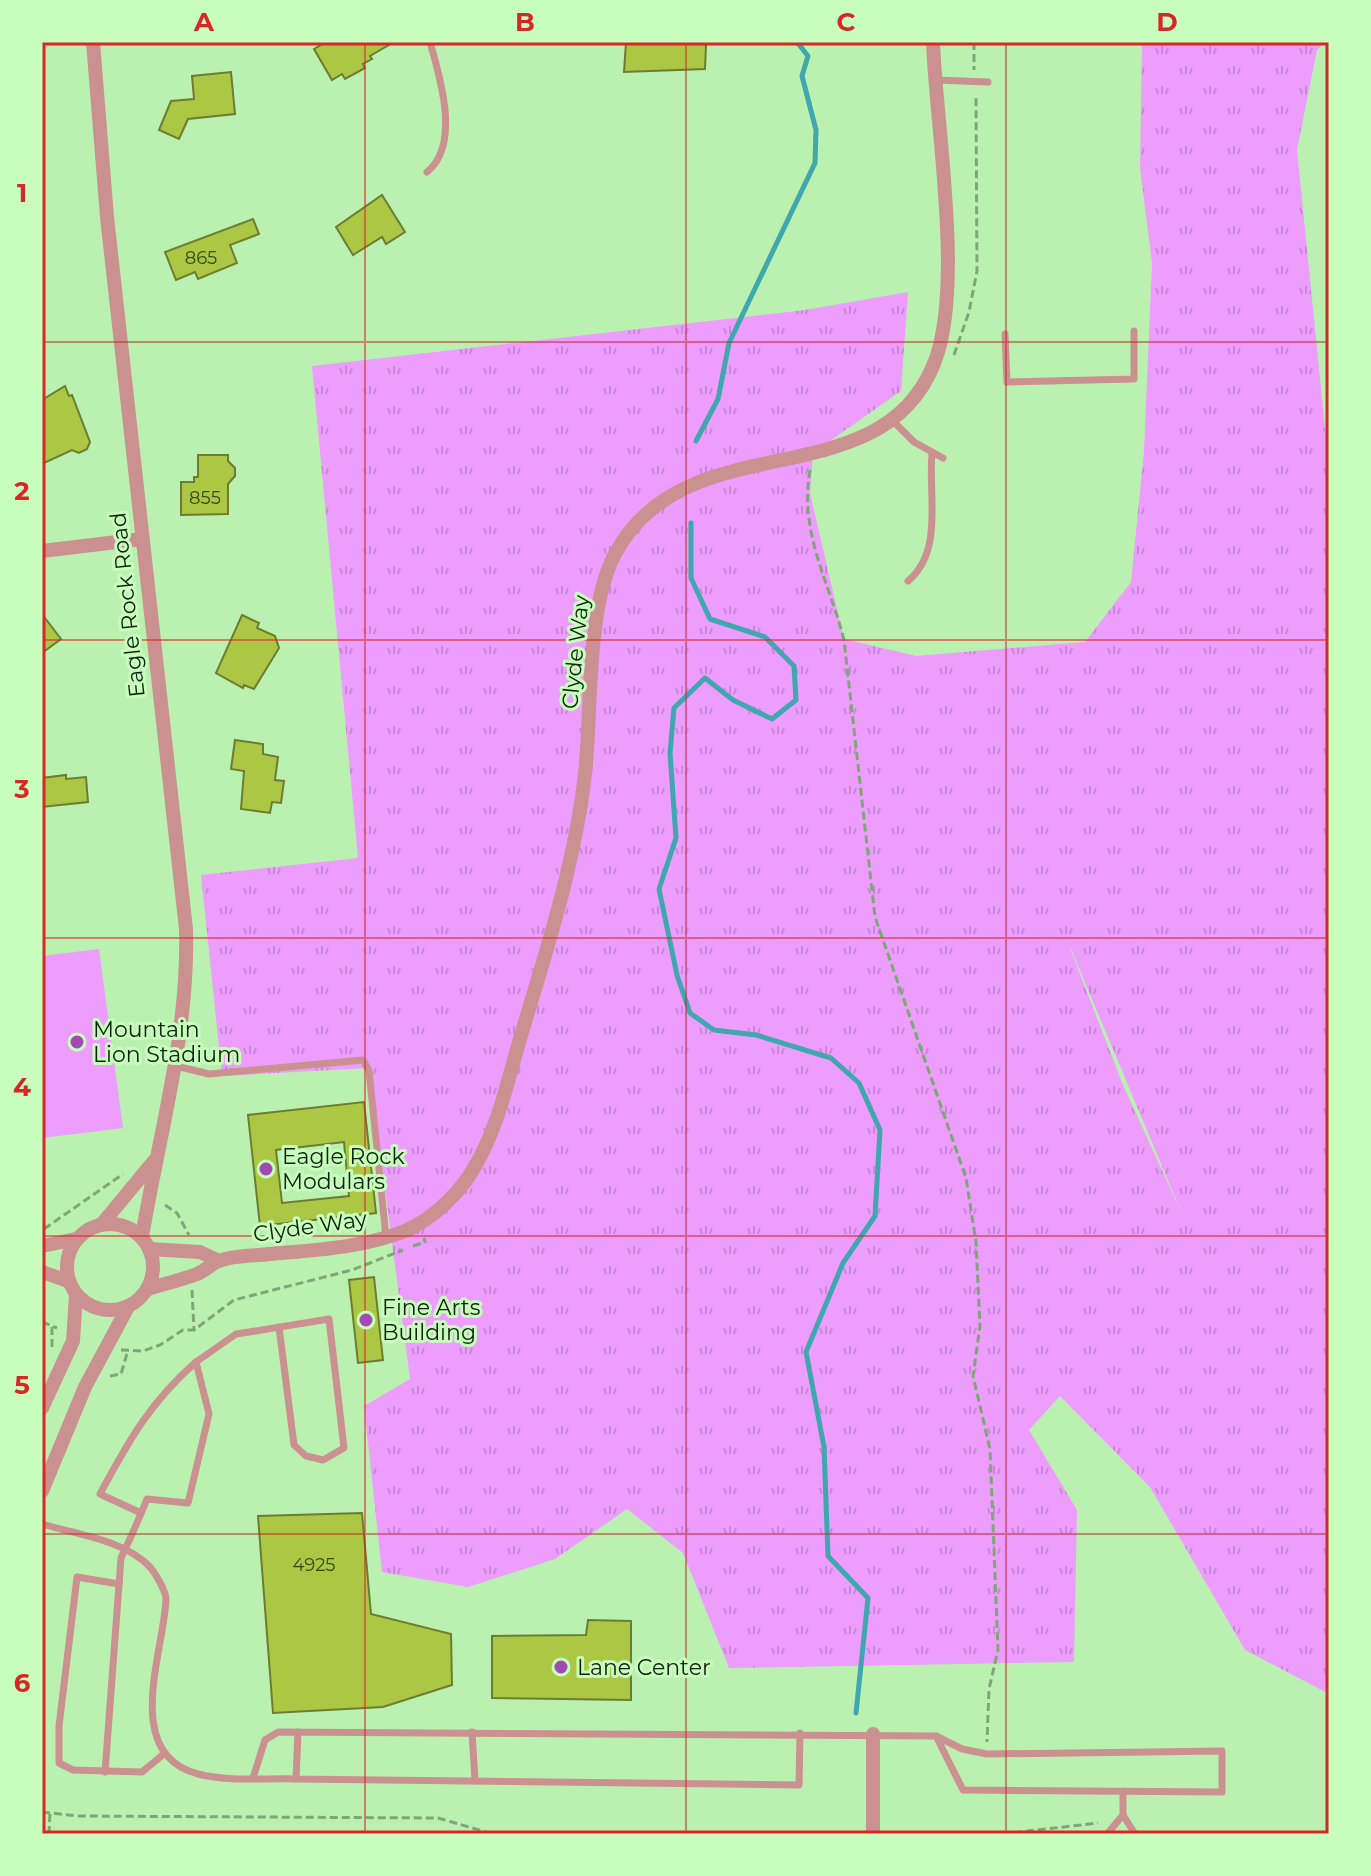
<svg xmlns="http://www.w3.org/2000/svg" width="1371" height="1876" viewBox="0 0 1371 1876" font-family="Montserrat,sans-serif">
	<defs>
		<pattern id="grass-tufts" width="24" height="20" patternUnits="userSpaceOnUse" patternTransform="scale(2)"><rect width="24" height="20" fill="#ec9dfd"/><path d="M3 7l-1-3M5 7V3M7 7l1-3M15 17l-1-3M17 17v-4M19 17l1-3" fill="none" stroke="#c987d8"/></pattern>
	</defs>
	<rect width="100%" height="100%" fill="#bbf1b0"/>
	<!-- grass -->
	<path fill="url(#grass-tufts)" fill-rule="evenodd" d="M1142,42H1325L1317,50L1297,150L1329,468V1694L1245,1650L1150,1487L1060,1396L1029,1430L1077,1510L1074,1662L729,1668L683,1553L627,1509L555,1559L468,1587L382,1572L364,1406L410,1379L369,1068L222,1076L201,875L358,858L312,366L805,310L908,292L901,391L813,453L810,493L844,639L916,656L1085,642L1131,582L1144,451L1152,263L1140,168ZM1070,948L1071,949L1182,1214L1123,1085Z"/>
	<!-- park -->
	<path fill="#ec9dfd" d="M99,949L123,1128L42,1138V956Z"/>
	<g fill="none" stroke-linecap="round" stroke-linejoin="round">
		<!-- stream -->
		<g stroke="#3fa7ad" stroke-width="5">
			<path d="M696,441L718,399L729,343L815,163L816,130L802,76L808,56L797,42"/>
			<path d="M691,523V578L710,619L765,637L794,666L796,700L772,719L733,700L705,678L674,708L670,753L676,838L659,889L677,975L690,1013L714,1030L756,1035L831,1058L859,1083L880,1130L875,1216L843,1263L806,1352L824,1447L828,1556L868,1598L856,1713"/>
		</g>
	</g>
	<!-- building -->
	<g fill="#acc744" stroke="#6c7d31" stroke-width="2" fill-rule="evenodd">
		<path d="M326,42H394L370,56L372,59L363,64L365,68L345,79L342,74L332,80L314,49Z"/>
		<path d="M626,42L701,43L706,45L705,69L624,72Z"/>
		<path d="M231,72L235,114L188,119L179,139L159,130L171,101L194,99L192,76Z"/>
		<path d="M382,195L405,232L386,244L382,237L353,255L336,227Z"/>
		<path d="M253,219L259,234L230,245L237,263L198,279L195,272L176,280L165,252Z"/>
		<path d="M65,386L69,396L72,395L90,442L87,449L79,453L72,450L42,464V400Z"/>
		<path d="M198,455H228V461L235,468V476L228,484V514L181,515V482H194V477H198Z"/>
		<path d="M42,614L61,639L42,653Z"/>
		<path d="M242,615L259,623L257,628L275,636L279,648L254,689L244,685L243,688L216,673Z"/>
		<path d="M235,740L263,744V754L278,757L275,780L284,781L281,803L272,802L270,813L241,809L244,771L231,769Z"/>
		<path d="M66,775V779L86,777L88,802L42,807V778Z"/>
		<path d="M364,1102L376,1213L260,1226L248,1115ZM344,1142L349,1196L282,1203L276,1150Z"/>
		<path d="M374,1277L383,1360L358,1363L349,1280Z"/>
		<path d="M362,1513L371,1614L451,1634L452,1685L383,1707L273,1713L258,1516Z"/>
		<path d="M588,1620L631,1621V1700L492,1698V1636L586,1635Z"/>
	</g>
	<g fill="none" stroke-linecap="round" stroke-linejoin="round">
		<!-- path -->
		<g stroke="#7ea775" stroke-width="3" stroke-dasharray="8 4" stroke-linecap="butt">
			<path d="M974,42V70"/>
			<path d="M954,355L969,312L977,271L976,94"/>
			<path d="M810,470C799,533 829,581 844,640L875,917L966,1178L976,1242L980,1326L973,1376L990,1449L998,1650L989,1689L987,1742"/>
			<path d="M165,1205L177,1213L189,1235"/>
			<path d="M44,1229L123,1174"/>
			<path d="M413,1246L425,1242L424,1238"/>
			<path d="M192,1290L194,1330"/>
			<path d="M42,1322L57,1328"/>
			<path d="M52,1327V1350"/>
			<path d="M121,1350L143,1351L160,1345L183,1330H194L234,1300L352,1270L403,1250"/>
			<path d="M110,1376L121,1374L128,1350"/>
			<path d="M42,1812L78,1816L438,1818L493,1834"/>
			<path d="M49,1834L50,1812"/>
			<path d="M1002,1834L1098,1823"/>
		</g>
		<!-- service -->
		<g stroke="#cb9190" stroke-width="7">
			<path d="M936,80L988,82"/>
			<path d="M427,172C461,145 440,77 430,42"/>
			<path d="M1005,334L1007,382L1134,379V331"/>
			<path d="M891,419L914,442L943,458"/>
			<path d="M908,581C944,551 928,495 932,454"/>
			<path d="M176,1066L209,1074L363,1060L369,1071L386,1237"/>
			<path d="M196,1362L236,1334L249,1332L329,1319L344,1448L323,1460L306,1456L294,1445L279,1327"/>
			<path d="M42,1524C75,1534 125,1540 150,1567C155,1573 166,1591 166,1599C164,1652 121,1754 198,1774C229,1782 265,1778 296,1779"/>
			<path d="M119,1584L77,1577L59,1726V1763L73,1770L142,1772L165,1753"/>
			<path d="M298,1732L296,1779L799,1785L800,1733"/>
			<path d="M472,1732L475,1781"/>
			<path d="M105,1772L121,1558C130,1539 139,1519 147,1499L188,1503L209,1414L196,1362C150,1402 128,1442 100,1494L141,1513"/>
			<path d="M253,1778L265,1740L278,1732L936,1736L962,1749L987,1754L1222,1751V1792L963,1790L936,1736"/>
			<path d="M1123,1815V1791"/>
			<path d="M1107,1834L1123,1815L1135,1834"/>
		</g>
		<!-- minor -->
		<g stroke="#cb9190" stroke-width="14">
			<path d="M93,42L107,217L186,929C189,1034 159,1134 142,1237"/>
			<path d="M42,551L142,539"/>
			<circle cx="110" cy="1267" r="43"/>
			<path d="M102,1224L154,1161"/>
			<path d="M42,1246L76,1239"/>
			<path d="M149,1249L200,1252L219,1261"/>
			<path d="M42,1272L68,1281"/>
			<path d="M148,1289C164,1284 181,1280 197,1274C205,1271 211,1264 219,1261C233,1255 255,1256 270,1254C315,1250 362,1248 405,1231C435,1218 463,1190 478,1161C500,1121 509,1075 522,1032C548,946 575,862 585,774C592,711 586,608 615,554C686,421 877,500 933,366C965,292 936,127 933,42"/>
			<path d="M42,1408L73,1341L76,1295"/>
			<path d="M42,1491L85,1387L128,1307"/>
			<path d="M873,1834V1734"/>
		</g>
	</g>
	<!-- grid -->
	<path fill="none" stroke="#d62828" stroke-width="2" stroke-opacity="0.55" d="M365,42V1834M686,42V1834M1006,42V1834M42,342H1329M42,640H1329M42,938H1329M42,1236H1329M42,1534H1329"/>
	<!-- markers -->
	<g fill="#a249b5" stroke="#c8febd" stroke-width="3">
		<circle cx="77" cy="1042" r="8"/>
		<circle cx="266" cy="1169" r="8"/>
		<circle cx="366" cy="1320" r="8"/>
		<circle cx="561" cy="1667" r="8"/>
	</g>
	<g text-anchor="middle" stroke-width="6" stroke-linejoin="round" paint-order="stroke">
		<!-- number labels -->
		<g font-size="18" fill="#364b18">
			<text x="201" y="264">865</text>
			<text x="205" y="504">855</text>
			<text x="314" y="1571">4925</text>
		</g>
		<!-- street labels -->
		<g font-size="22" fill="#0e220a" stroke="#c8febd">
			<text transform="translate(127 605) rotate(-96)" y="8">Eagle Rock Road</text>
			<text transform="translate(575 652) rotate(-84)" y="8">Clyde Way</text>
			<text transform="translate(310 1226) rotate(-8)" y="8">Clyde Way</text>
		</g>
		<!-- poi labels -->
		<g font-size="22" fill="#0e220a" stroke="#c8febd" text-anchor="start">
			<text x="93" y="1037">Mountain<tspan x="93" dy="25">Lion Stadium</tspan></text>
			<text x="282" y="1164">Eagle Rock<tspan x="282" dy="25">Modulars</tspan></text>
			<text x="382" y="1315">Fine Arts<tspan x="382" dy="25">Building</tspan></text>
			<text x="577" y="1675">Lane Center</text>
		</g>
	</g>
	<!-- border -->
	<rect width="1371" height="1876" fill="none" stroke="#c8febd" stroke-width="88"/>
	<rect x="44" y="44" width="1283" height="1788" fill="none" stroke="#d62828" stroke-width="3"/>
	<g font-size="26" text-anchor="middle" font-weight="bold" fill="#d62828">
		<text x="204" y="31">A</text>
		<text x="525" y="31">B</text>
		<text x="846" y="31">C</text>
		<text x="1167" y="31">D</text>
		<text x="22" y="202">1</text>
		<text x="22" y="500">2</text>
		<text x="22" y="798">3</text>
		<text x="22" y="1096">4</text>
		<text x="22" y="1394">5</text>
		<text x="22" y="1692">6</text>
	</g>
</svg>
